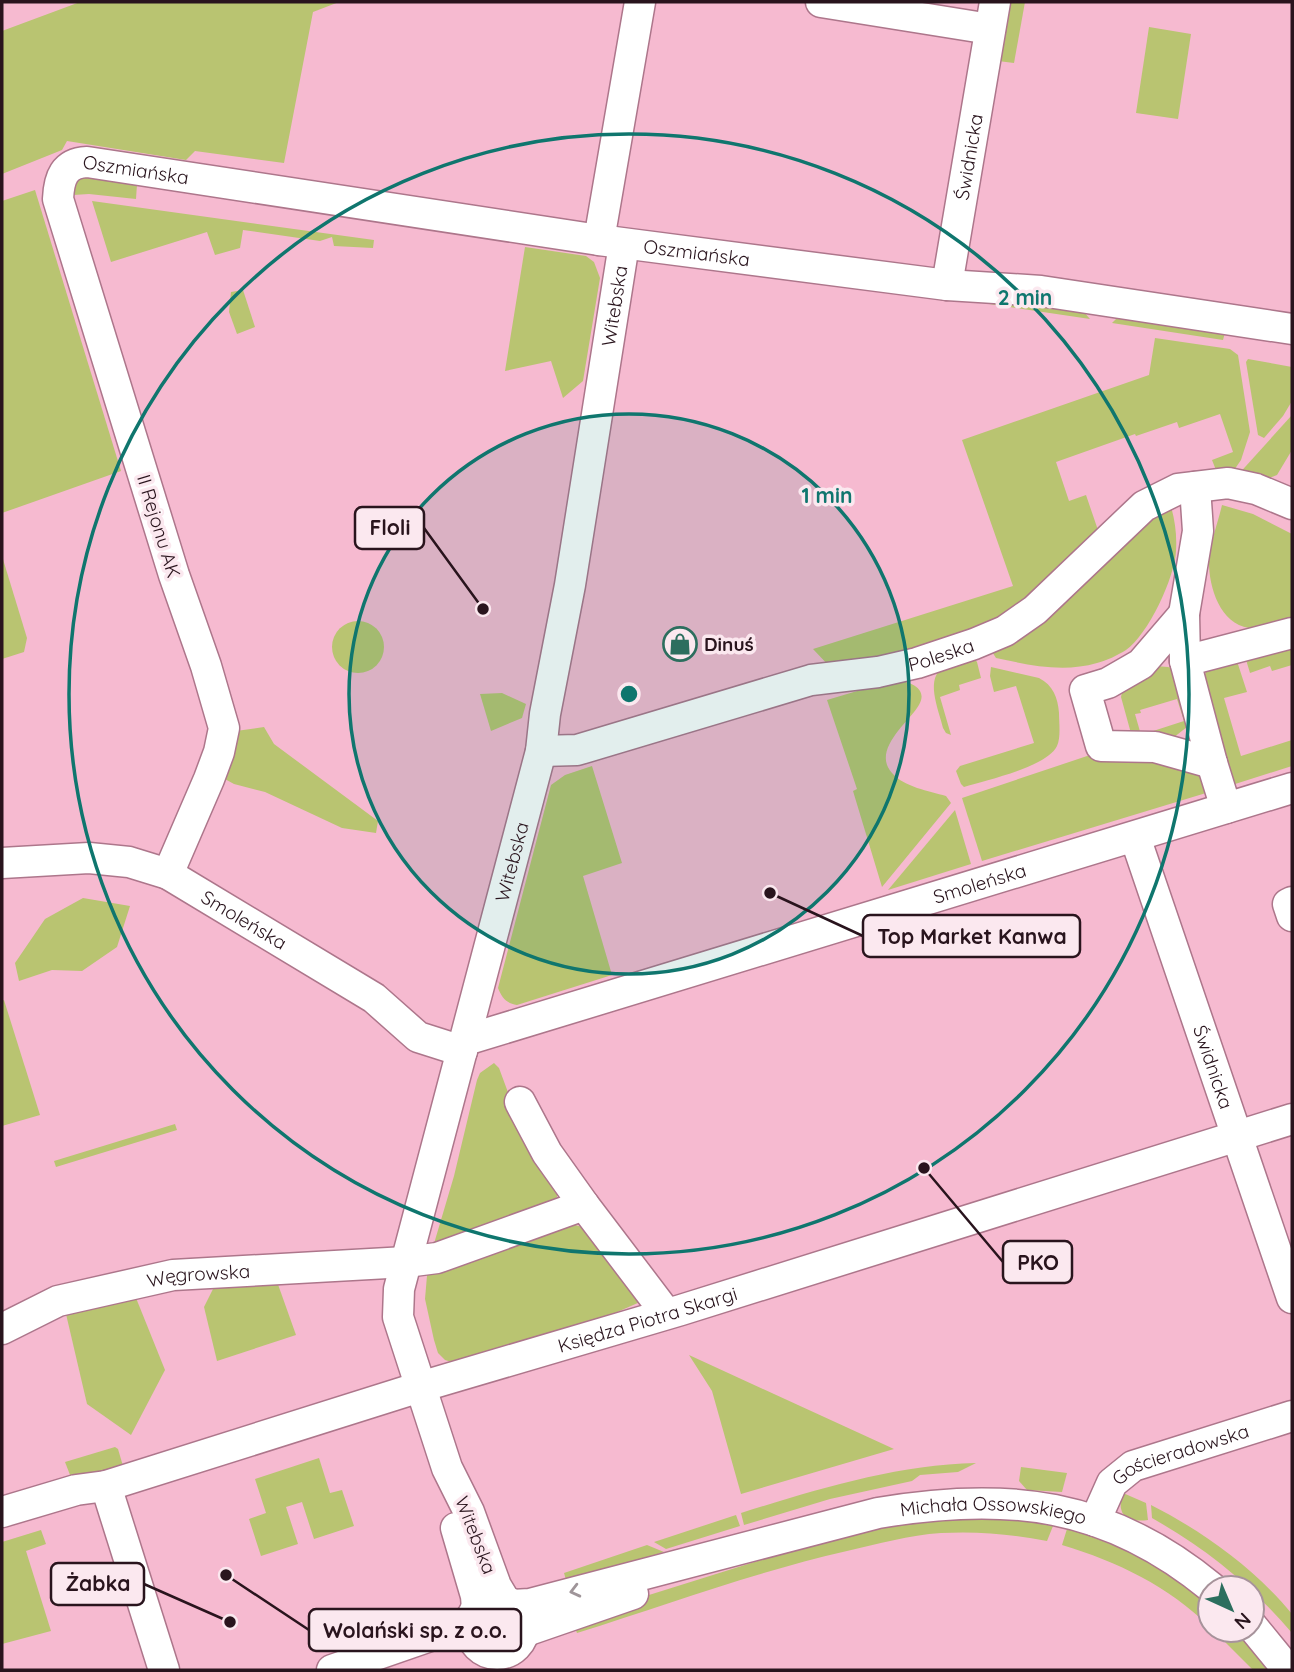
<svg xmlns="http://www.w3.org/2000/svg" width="1294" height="1672" viewBox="0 0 1294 1672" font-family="Quicksand,sans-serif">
	<rect width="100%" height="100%" fill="#f6bad0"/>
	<!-- green -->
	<g fill="#b9c471">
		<path d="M80,2H339L313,12L284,163L195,151L186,160L67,141L62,150L2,174V31Z"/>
		<path d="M1008,2H1025L1014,63L998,61Z"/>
		<path d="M1149,27L1191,34L1178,119L1136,113Z"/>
		<path d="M84,175L137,184L136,199L89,194L73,195L74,181Z"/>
		<path d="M35,190L121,471L2,513V201Z"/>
		<path d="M92,201L374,240L373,248L334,246L332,237L320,241L243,230L240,248L215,255L207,232L111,262Z"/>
		<path d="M525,247L586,256L594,262L600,278L583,381L563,398L551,361L505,371Z"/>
		<path d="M243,290L255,327L237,334L229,312L231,292Z"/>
		<path d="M962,300H1026L1083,311L1090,319Z"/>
		<path d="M1118,317L1226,329L1223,340L1112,323Z"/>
		<path d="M1155,338L1230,349L1238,355L1250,432L1241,460L1230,476L1218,475L1212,460L1233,452L1220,414L1179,428L1177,422L1136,436L1135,434L1056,462L1069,501L1086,495L1100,536L1044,594L980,635L831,668L813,649L1013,586L962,440L1149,375Z"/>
		<path d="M1248,359L1292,367V401L1283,416L1264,438L1258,435L1246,362Z"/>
		<path d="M1292,415V450L1277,475L1261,481L1236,477Z"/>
		<path d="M1170,503C1175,520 1177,534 1176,551C1175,577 1148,635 1126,650C1118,655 1106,661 1097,663C1063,673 1029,665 996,658L989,647L1125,533Z"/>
		<path d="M1222,505L1253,514L1292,534V622C1279,625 1263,630 1249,628C1219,623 1208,585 1209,558C1211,541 1218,522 1222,505Z"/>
		<path d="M2,556L27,638L24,652L2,659Z"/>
		<circle cx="358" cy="647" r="26"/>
		<path d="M1291,648L1292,665L1272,671L1270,666L1250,673L1244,653Z"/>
		<path d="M1235,655L1247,692L1224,698L1241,756L1292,740V766L1232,785L1203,678L1207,670Z"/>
		<path d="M973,657L977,662L981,678L959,685L960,690L940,697L951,735L946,733L943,728C939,710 923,676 946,666C954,662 964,660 973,657Z"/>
		<path d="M1155,666L1168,667L1180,671L1192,723L1173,738L1147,733L1184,721L1177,699L1140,710L1141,713L1135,714L1141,735L1132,737L1121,697L1123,688Z"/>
		<path d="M991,667L1039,678C1053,685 1058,698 1059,713C1059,723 1061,737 1057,746C1047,767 986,780 964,787L961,784L956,771L960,766L1034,743L1016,686L994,692L990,676Z"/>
		<path d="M894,680C910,681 931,689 917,708C906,724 872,751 892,773C904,787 929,791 946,796L951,803L882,887L853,791L857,789L827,700Z"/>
		<path d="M502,693L526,704L522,718L491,731L480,694Z"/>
		<path d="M264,727L274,744L378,821L376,833L342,828L265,792L234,784L223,778L236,731Z"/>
		<path d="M1099,752H1131L1210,775V782L1206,793L982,861L962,798Z"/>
		<path d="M592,766L622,863L583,876L612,975L517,1005C506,1003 502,998 498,988L551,785L565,775Z"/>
		<path d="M955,810L971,864L888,890Z"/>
		<path d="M83,898L130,906L117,947L82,971L52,970L19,981L15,963L45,919Z"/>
		<path d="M4,1000L40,1115L2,1126V1001Z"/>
		<path d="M494,1063L499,1068L516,1114L558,1186L557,1197L548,1208L433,1247L454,1176L477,1080L480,1073Z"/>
		<path d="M175,1124L177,1130L56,1167L54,1161Z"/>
		<path d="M569,1223L585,1228L640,1302L615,1313L455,1363L445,1360L438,1353L434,1340L425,1299L428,1264Z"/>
		<path d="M275,1276L296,1335L217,1361L204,1307L218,1279Z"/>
		<path d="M134,1293L165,1370L131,1435L87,1404L66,1314Z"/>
		<path d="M689,1355L894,1449L741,1494L712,1391Z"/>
		<path d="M115,1447L118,1449L123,1466L72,1480L65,1462Z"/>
		<path d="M319,1458L330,1493L342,1490L354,1526L314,1539L302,1502L286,1507L298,1544L261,1556L249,1519L266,1513L255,1479Z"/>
		<path d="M976,1463L958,1472L920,1475L912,1481L830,1499L744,1525L741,1513C818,1489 895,1465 976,1463Z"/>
		<path d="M1021,1467L1067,1473L1062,1492L1027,1490L1019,1481Z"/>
		<path d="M1123,1493L1146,1503L1148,1520C1128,1523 1115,1515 1123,1493Z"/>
		<path d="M1151,1505C1204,1532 1254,1568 1292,1614V1633C1250,1584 1208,1550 1152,1518Z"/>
		<path d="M736,1515L740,1526L666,1549L654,1542Z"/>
		<path d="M946,1516L1015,1519L1053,1526L1047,1541C1012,1534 977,1531 941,1533C909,1535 878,1544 847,1551C755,1572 666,1605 577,1633L574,1626L649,1595L806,1546L886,1526H893L895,1524Z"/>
		<path d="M1067,1529C1121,1544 1166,1569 1210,1604V1627C1168,1586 1118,1562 1062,1545Z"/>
		<path d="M41,1530L46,1544L26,1551L51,1631L2,1644V1542Z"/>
		<path d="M647,1545L664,1552L567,1583L564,1573Z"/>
		<path d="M1213,1630H1238L1272,1670H1253Z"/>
	</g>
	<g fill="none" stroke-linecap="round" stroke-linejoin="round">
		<!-- minor casing -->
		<g stroke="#ad768b" stroke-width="33">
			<g id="minor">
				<path d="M821,2L990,29"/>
				<path d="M599,240L640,2"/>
				<path id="s1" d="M947,285L995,2"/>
				<path d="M1195,487L1198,531L1184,614L1185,661L1212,763L1226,808"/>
				<path d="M1184,614L1141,664L1108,683L1085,690L1101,746L1155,747L1212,763"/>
				<path d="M1185,661L1292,633"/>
				<path id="s2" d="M541,751L577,750L811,680L878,672L917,663L974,644L1005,631L1035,610L1144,506L1178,489L1228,483L1256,489L1292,504"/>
				<path id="s3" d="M1135,837L1292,1298"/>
				<path id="s4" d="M2,863L89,858L129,862L168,874L374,998L418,1037L462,1051"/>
				<path id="s5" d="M168,874L209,779L219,752L224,728L206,666L174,575L58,199C59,178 64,163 87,162L599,240L947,285L1041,291L1292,329"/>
				<path d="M1292,902L1288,904L1292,916"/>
				<path id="s6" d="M466,1040L1292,788"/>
				<path d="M520,1102L547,1153L584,1205L666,1313"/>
				<path id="s7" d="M2,1329L58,1301L173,1275L406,1262L437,1258L584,1205"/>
				<path d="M106,1486L164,1670"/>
				<path id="s8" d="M2,1512L76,1490L106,1486L420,1387L681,1310L1292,1119"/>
				<path id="s9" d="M1095,1521L1112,1483L1133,1466L1292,1416"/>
				<path d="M456,1528L476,1596L477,1609"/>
				<circle cx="497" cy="1627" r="27"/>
				<path id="s10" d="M505,1601L496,1586L469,1512L447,1468L398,1317L399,1289L541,751L545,714L570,585L624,244"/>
				<path id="s11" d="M512,1605L530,1604L878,1513C1007,1491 1108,1502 1212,1588"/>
				<path d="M1252,1626L1288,1670"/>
				<path d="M523,1632L633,1594"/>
				<path d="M332,1670L462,1625L473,1617"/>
			</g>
		</g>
		<!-- minor -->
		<use href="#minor" stroke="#fff" stroke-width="30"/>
	</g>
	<!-- one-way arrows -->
	<defs><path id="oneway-chevron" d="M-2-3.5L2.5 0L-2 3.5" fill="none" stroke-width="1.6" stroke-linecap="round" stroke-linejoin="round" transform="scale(1.75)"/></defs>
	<use stroke="#9f9599" href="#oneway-chevron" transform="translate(575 1591) rotate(166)"/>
	<!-- distance rings -->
	<circle cx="629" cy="694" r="280" fill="#0f766e" fill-opacity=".12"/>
	<g fill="none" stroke="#0f766e" stroke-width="3.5">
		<circle cx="629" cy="694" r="280"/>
		<circle cx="629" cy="694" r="560"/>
	</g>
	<!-- icons -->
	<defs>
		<g id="shop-ring" transform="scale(1.75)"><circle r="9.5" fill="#fbe8ef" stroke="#2c6e5e" stroke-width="1.5"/><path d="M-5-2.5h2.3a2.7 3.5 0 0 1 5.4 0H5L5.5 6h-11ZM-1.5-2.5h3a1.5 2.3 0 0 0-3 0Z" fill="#2c6e5e"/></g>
	</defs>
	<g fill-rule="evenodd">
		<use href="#shop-ring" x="680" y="644"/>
	</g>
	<g text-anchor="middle" stroke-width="7" stroke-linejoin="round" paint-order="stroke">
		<!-- street labels -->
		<g font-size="19" fill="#29141d" stroke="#fbe8ef">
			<text dy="7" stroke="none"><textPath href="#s1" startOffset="130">Świdnicka</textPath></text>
			<text dy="7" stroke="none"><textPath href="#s5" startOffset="814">Oszmiańska</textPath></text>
			<text dy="7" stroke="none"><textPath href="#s5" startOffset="1381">Oszmiańska</textPath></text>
			<text dy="7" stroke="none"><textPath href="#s10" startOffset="1340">Witebska</textPath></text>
			<text transform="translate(159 526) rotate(73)" y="7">II Rejonu AK</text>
			<text dy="7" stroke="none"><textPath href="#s2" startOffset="413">Poleska</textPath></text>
			<text dy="7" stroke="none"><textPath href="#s10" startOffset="774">Witebska</textPath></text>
			<text dy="7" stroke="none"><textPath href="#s6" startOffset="537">Smoleńska</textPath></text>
			<text dy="7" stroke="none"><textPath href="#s4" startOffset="257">Smoleńska</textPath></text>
			<text dy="7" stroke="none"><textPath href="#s3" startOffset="243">Świdnicka</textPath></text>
			<text dy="7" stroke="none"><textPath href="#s7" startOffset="206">Węgrowska</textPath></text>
			<text dy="7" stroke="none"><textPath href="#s8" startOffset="674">Księdza Piotra Skargi</textPath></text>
			<text dy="7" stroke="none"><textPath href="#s9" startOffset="117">Gościeradowska</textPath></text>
			<text dy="7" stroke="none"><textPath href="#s11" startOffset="494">Michała Ossowskiego</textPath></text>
			<text transform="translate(476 1535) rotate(69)" y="7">Witebska</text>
		</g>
		<!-- poi labels -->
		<g font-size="19" font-weight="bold" fill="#29141d" stroke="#fbe8ef" text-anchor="start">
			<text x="704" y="651">Dinuś</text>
		</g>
	</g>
	<circle cx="629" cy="694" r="10" fill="#0f766e" stroke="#fbe8ef" stroke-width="3.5"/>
	<g font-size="21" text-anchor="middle" font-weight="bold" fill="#0f766e" stroke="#fbe8ef" stroke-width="7" stroke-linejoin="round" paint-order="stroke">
		<text x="1025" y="305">2 min</text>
		<text x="827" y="503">1 min</text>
	</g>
	<!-- callouts -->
	<path fill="none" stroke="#29141d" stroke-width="2.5" d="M483 609L424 528M770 893L863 936M924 1168L1003 1262M230 1622L144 1584M226 1575L309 1630"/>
	<g fill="#29141d" stroke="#fbe8ef" stroke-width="2.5">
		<circle cx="483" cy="609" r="7"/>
		<circle cx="770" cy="893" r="7"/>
		<circle cx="924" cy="1168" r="7"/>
		<circle cx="230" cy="1622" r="7"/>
		<circle cx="226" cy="1575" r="7"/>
	</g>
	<g fill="#fbe8ef" stroke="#29141d" stroke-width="2.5">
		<rect x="355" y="507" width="69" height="42" rx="7"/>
		<rect x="863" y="915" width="217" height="42" rx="7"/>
		<rect x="1003" y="1241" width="69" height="42" rx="7"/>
		<rect x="51" y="1563" width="93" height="42" rx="7"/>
		<rect x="309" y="1609" width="212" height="42" rx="7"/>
	</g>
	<g font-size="21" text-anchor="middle" font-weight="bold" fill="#29141d">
		<text x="390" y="535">Floli</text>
		<text x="972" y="944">Top Market Kanwa</text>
		<text x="1038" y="1270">PKO</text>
		<text x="98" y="1591">Żabka</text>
		<text x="415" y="1638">Wolański sp. z o.o.</text>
	</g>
	<!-- border -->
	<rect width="1294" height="1672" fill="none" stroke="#29141d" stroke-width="7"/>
	<!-- north arrow -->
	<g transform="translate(1231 1609) rotate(136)"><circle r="33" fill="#fbe8ef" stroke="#a7939b" stroke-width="2"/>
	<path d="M0-5L12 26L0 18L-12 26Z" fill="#2c6e5e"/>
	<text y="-10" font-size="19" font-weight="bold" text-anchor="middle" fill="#29141d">N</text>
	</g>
</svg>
